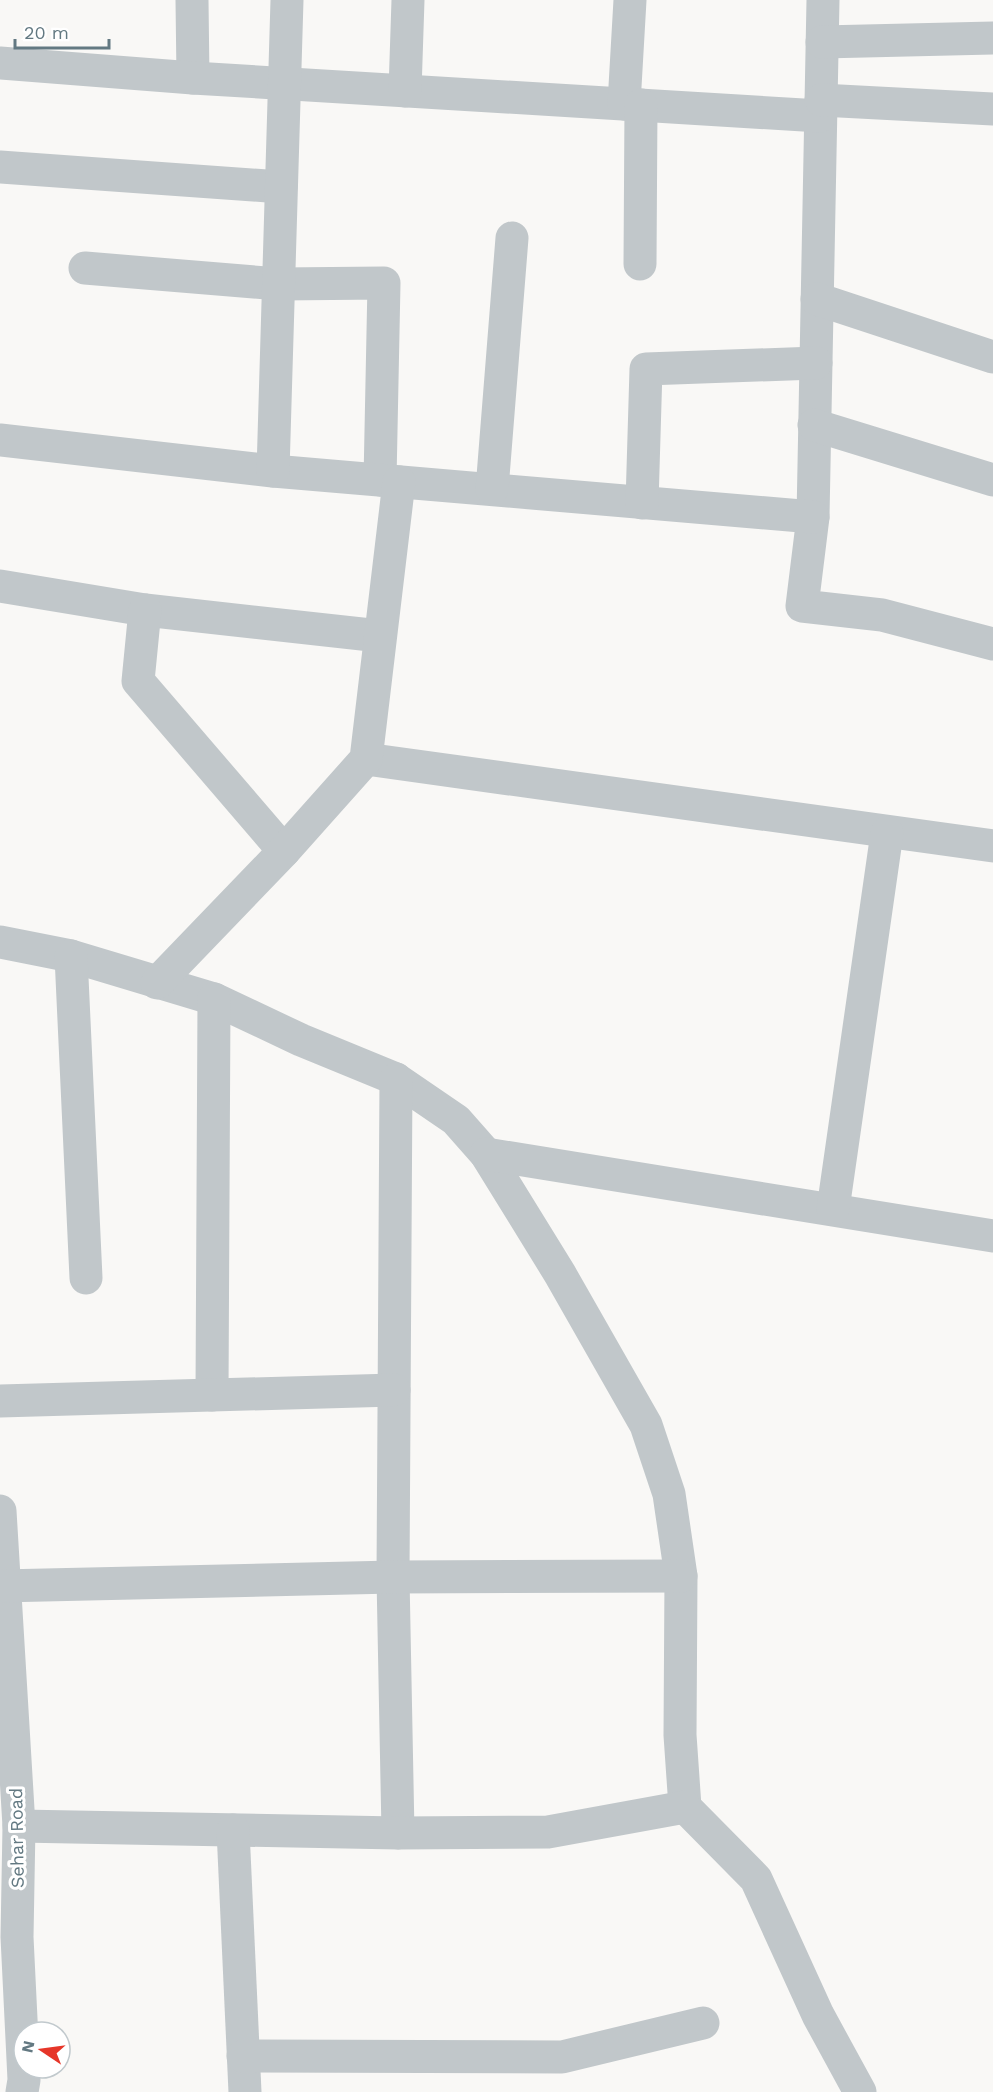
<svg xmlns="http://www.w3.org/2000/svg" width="993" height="2092" viewBox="0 0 993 2092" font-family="'Work Sans',sans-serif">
	<rect width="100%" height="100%" fill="#f9f8f6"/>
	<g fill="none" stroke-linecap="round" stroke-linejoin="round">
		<!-- minor -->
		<g stroke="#c1c7ca" stroke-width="33">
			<path d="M192,0L193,78"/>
			<path d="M823,0L813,517L802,606L882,615L993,644"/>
			<path d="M822,42L993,38"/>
			<path d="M0,63L193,78L820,116"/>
			<path d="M405,91L408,0"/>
			<path d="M821,100L993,109"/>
			<path d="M624,104L630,0"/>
			<path d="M0,167L281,187"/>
			<path d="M640,264L641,105"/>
			<path d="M85,268L279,284L384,283L380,480"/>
			<path d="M817,299L993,357"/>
			<path d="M814,425L993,480"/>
			<path d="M0,440L273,471L813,517"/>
			<path d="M273,471L287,0"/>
			<path d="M492,489L512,238"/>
			<path d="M642,503L646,369L816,363"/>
			<path d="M0,586L145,610L380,636"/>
			<path d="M145,610L138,681L284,851"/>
			<path d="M366,759L993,846"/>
			<path d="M0,942L71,956L214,999L301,1040L396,1079L456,1120L486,1154L560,1274L646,1425L669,1494L681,1576L680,1735L685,1807L756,1879L818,2015L860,2092"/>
			<path d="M71,956L86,1278"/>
			<path d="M157,983L284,851L366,759L399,482"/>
			<path d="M396,1079L393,1577L398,1833"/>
			<path d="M486,1154L993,1236"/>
			<path d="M833,1209L887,833"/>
			<path d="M212,1395L214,999"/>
			<path d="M0,1401L394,1390"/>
			<path d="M0,1511L19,1826L17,1937L24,2080L22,2092"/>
			<path d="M0,1586L393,1577L681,1576"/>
			<path d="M19,1826L398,1833L548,1832L685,1807"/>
			<path d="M233,1830L245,2092"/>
			<path d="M243,2056L562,2057L703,2023"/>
		</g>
	</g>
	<g text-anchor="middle" stroke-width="6" stroke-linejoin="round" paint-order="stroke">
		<!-- street labels -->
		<g font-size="18" fill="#637982" stroke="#fff">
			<text transform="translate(17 1838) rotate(-91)" y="6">Sehar Road</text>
		</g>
	</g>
	<!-- north arrow -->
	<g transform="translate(42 2050) rotate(283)"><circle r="28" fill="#ffffff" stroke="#c1c9cd" stroke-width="1.5"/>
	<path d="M0-4.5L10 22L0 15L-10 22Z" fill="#e63629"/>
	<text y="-9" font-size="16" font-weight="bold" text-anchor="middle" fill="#637982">N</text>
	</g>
	<!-- scale -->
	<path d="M15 39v9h94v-9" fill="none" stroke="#637982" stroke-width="3"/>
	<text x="24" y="39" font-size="18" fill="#637982" stroke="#ffffff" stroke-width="4.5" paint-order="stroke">20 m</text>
</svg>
